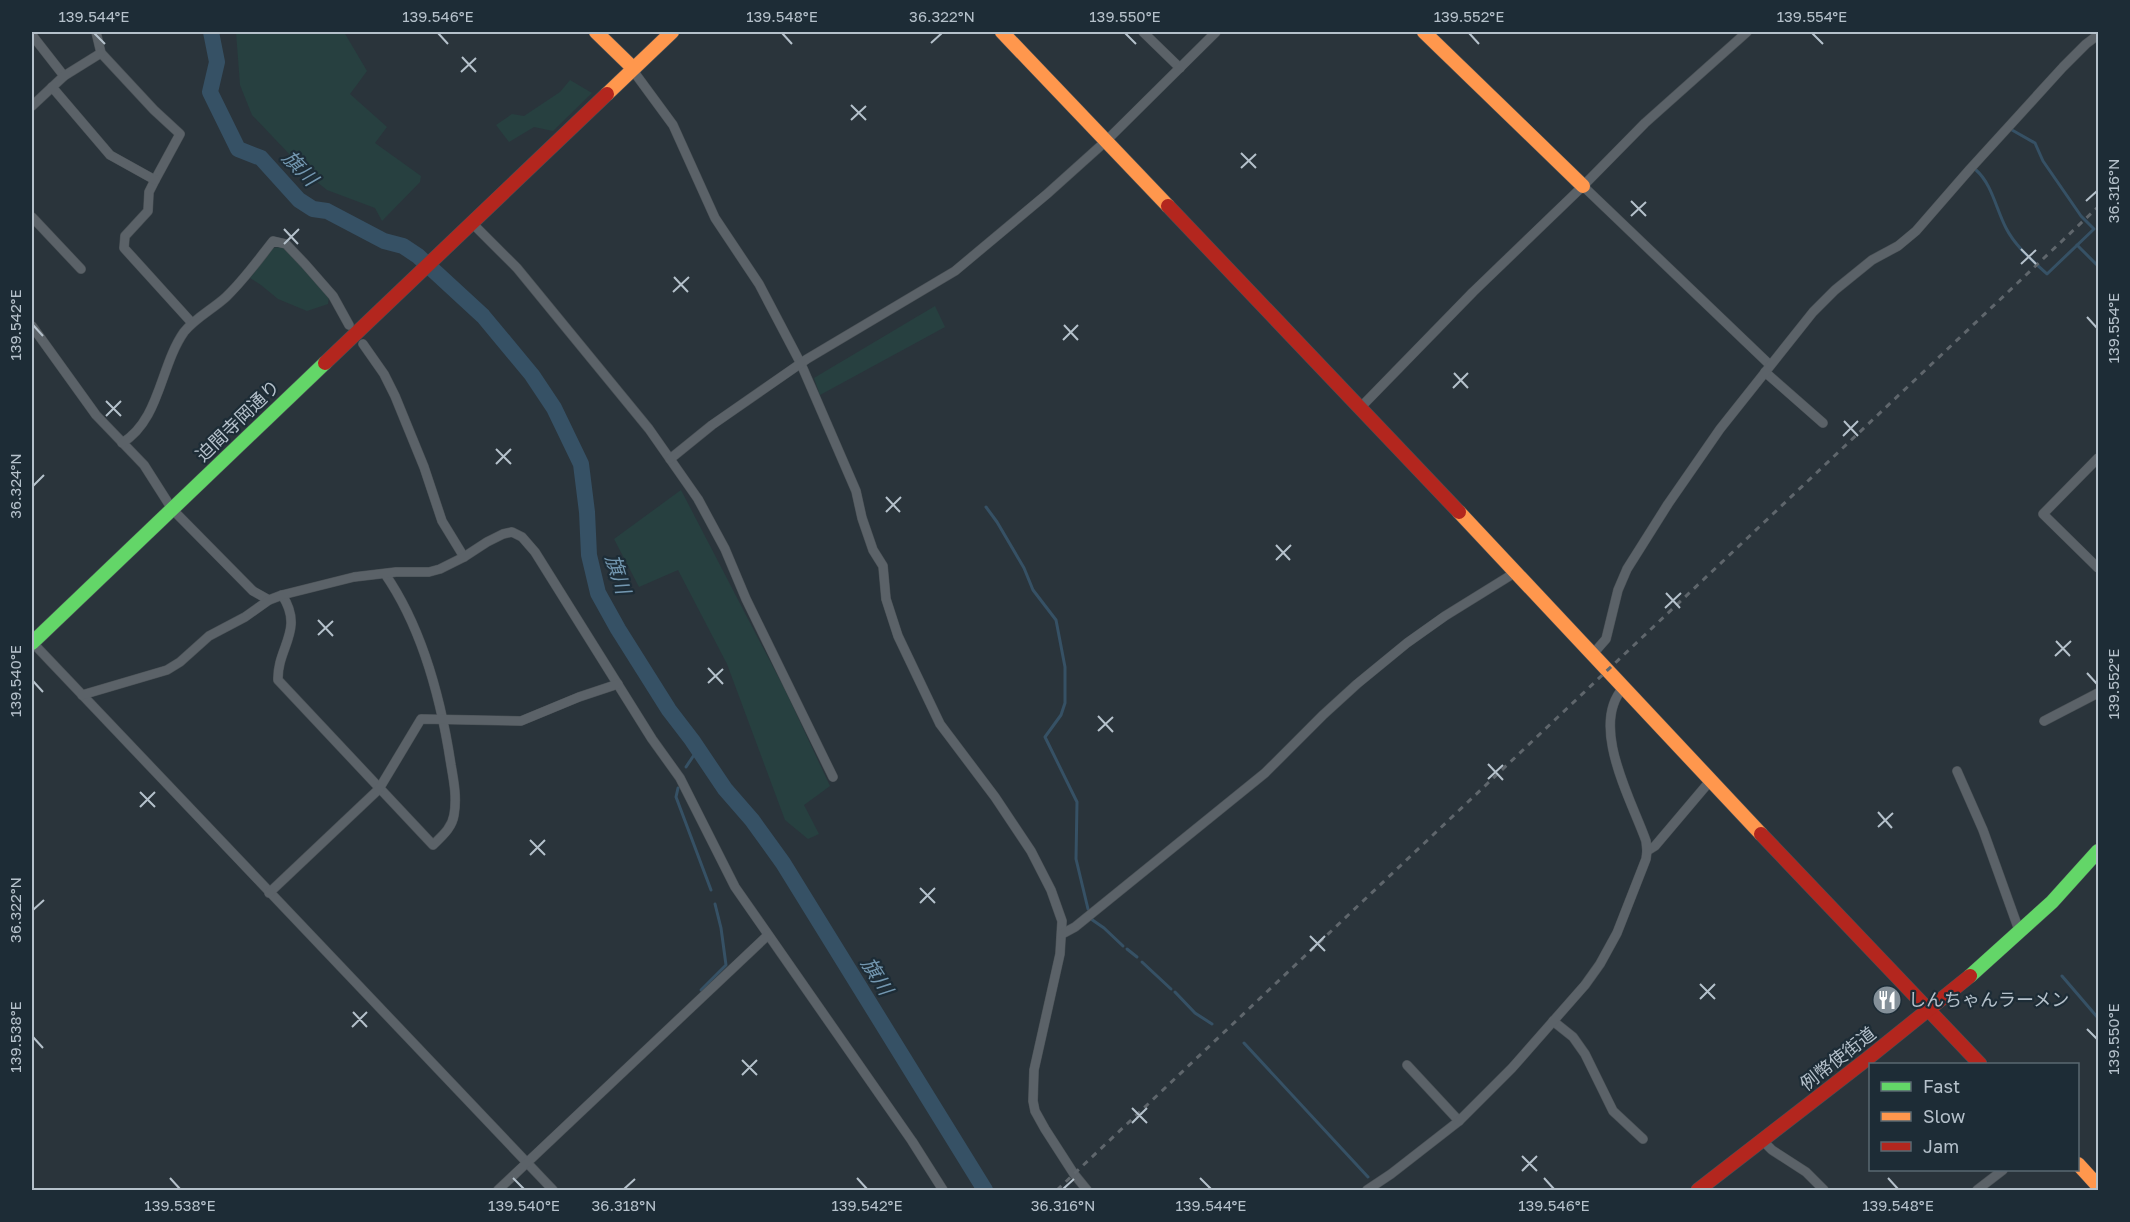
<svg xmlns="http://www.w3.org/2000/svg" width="2130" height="1222" viewBox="0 0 2130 1222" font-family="'Golos Text','Noto Sans JP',sans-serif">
	<rect width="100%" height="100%" fill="#2a343b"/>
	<!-- green -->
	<g fill="#274040">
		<path d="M236,32H344L367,71L350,94L387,127L375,143L421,176L420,182L382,221L375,208L327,190L312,178L252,115L240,85Z"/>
		<path d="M570,80L592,93L553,131L534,127L509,142L496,125L512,114L524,116L560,92Z"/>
		<path d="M280,247L288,249L329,296L328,304L307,311L278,299L261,285L250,278L273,248Z"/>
		<path d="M935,306L945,327L820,395L814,378Z"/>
		<path d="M681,490L786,692L830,786L804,805L819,834L808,839L785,820L727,664L678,570L639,587L614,539Z"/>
	</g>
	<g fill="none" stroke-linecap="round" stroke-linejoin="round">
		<!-- stream -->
		<g stroke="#365165" stroke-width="3">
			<path d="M1976,170C1992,184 1996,209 2006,228C2015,246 2033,261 2047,274L2094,229L2081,216L2043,161L2035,143L2012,130"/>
			<path d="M2077,245L2098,266"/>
			<path d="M986,507L997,522L1024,568L1033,590L1056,620L1065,667V703L1061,715L1045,737L1077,802L1076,859L1088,909"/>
			<path d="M686,767L698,749"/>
			<path d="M678,788L676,797L711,890"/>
			<path d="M1091,919L1104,928L1123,946"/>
			<path d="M1127,949L1137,957"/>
			<path d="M1142,962L1171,989"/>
			<path d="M2062,976L2098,1018"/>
			<path d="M701,990L726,965L721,928L715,904"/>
			<path d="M1175,992L1195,1013L1212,1024"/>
			<path d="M1244,1043L1368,1177"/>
		</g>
		<!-- river -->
		<path stroke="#365165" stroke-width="16" d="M211,32L217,62L210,92L238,149L261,158L299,200L313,209L327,211L384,241L403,246L418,256L483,316L532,375L554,408L581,464L587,512L589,555L598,593L618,629L669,710L692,740L725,789L752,820L783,863L985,1190"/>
		<!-- street casing -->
		<g stroke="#495055" stroke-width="10">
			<g id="street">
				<path d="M96,32L101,53L154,110L180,134L155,180L149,192L148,211L125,236L124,248L192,323"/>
				<path d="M1143,32L1180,68"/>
				<path d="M32,35L64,76"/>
				<path d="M633,68L637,76L673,125L715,218L759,284L801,364L856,491L862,518L873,550L883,566L886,599L898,636L940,724L995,797L1031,851L1051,890L1062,921L1060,954L1034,1070L1033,1101L1035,1111L1045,1129L1074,1174L1087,1190"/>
				<path d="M52,87L110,155L155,180"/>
				<path d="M32,106L64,76L101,53"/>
				<path d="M1583,186L1770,365"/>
				<path d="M32,217L81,269"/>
				<path d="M472,223L517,268L649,429L698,499L725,549L746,599L833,777"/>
				<path d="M32,326L96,415L144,465L172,509L253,591L269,600"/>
				<path d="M363,344L384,374L395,396L424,467L442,521L464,557"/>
				<path d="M1765,372L1823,423"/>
				<path d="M1359,409L1473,292L1583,186L1645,123L1747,32"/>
				<path d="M122,443C160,420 160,366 184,332C195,318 213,309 226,297C244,280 258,260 273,241L286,244L305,264L333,296L349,325"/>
				<path d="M2098,458L2043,514L2098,568"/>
				<path d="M670,459L712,425L807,359L955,271L1047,194L1106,141L1216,32"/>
				<path d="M282,595C305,630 277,647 278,680L433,845C442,836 452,828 454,815C457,798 454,782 451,765C441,699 423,629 385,574"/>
				<path d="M32,642L553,1190"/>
				<path d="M1592,655L1606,639L1618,590L1627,569L1668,504L1720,429L1813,312L1835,290L1872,260L1898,246L1916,231L1970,169L2063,67L2086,44L2098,35"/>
				<path d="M82,695L167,670L180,662L209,636L245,617L269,600L282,595L354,577L396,572H429L440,569L464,557L487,542L503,534L512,532L522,537L535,552L652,739L680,778L735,887L912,1141L943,1190"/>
				<path d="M2044,721L2098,693"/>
				<path d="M1957,771L1983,830L2020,933"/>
				<path d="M1647,851L1655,846L1710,781"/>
				<path d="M269,893L379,789L421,719L521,721L579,697L618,684"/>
				<path d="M1062,934L1075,927L1265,773L1323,715L1357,684L1407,643L1445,616L1516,572"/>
				<path d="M1553,1021L1573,1037L1585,1054L1613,1111L1643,1139"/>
				<path d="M1407,1065L1459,1121"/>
				<path d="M1762,1140L1772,1150L1806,1172L1824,1190"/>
				<path d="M498,1190L768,935"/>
				<path d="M1367,1190L1391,1174L1459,1121L1512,1068L1585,985L1600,964L1617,933L1646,859L1647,851L1646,841C1632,801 1589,726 1623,688"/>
				<path d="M1977,1190L2003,1170"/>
			</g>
		</g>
		<!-- fast casing -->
		<g stroke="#495055" stroke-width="15">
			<g id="fast">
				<path d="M32,643L325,363"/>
				<path d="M1970,976L2052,902L2098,851"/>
			</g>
		</g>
		<!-- slow casing -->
		<g stroke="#495055" stroke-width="15">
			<g id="slow">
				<path d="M596,32L633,68"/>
				<path d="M1002,32L1168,206"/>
				<path d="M1424,32L1583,186"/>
				<path d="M607,94L672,32"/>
				<path d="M1459,512L1761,834"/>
				<path d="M2078,1164L2098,1186"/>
			</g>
		</g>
		<!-- jam casing -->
		<g stroke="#495055" stroke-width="15">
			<g id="jam">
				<path d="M1168,206L1459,512"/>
				<path d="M325,363L607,94"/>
				<path d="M1761,834L1980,1064"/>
				<path d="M1698,1190L1867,1059L1970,976"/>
			</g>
		</g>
		<!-- street -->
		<use href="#street" stroke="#5b6268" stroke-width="9"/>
		<!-- fast -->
		<use href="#fast" stroke="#63d668" stroke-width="14"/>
		<!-- slow -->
		<use href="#slow" stroke="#ff974d" stroke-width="14"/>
		<!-- jam -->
		<use href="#jam" stroke="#b3261e" stroke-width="14"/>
		<!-- rail -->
		<path stroke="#5f666c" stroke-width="3" stroke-dasharray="6 6" stroke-linecap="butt" d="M1057,1190L2098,207"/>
	</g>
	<!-- ticks -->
	<path fill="none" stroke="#b5c1cb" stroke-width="2" d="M94,33L105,44M438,33L448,44M782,33L792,44M1125,33L1136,44M1469,33L1479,44M1812,33L1823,44M931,43L942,33M462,57L476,72M461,72L476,58M851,105L866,120M851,120L866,106M1241,153L1256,168M1241,168L1256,154M1631,201L1646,216M2086,201L2097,191M1631,216L1646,202M284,229L298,244M284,244L299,229M2021,249L2036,264M2021,264L2036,250M674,277L688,292M673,292L689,277M2087,317L2097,328M33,325L43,336M1064,325L1078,340M1063,340L1078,325M1454,373L1468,388M1453,388L1468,373M106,401L121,416M106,416L121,401M1844,421L1858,436M1843,436L1858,421M496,449L511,464M496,464L511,449M33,486L44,475M886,497L900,512M886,512L901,497M1276,545L1290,560M1276,560L1291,545M1666,593L1680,608M1665,608L1681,593M318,620L333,636M318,635L333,621M2056,641L2070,656M2055,656L2071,641M708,668L723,684M2087,673L2097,684M33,681L43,692M708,683L723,669M1098,716L1113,732M1098,731L1113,717M1488,764L1503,780M1488,779L1503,765M140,792L155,807M140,807L155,792M1878,812L1892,828M1878,827L1893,813M530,840L545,855M530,855L545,840M920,888L935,903M920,903L935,888M33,910L44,900M1310,936L1325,951M1310,951L1325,936M1700,984L1715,999M1700,999L1715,984M353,1012L367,1027M352,1027L367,1012M2087,1029L2097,1039M33,1037L43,1048M742,1060L757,1075M742,1075L757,1060M1132,1108L1147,1123M1132,1123L1147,1108M1522,1156L1537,1171M1522,1171L1537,1156M170,1178L180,1189M513,1178L524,1189M857,1178L867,1189M1200,1178L1211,1189M1544,1178L1554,1189M1888,1178L1898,1189M624,1189L635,1179M1063,1189L1074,1179"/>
	<!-- icons -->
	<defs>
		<g id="restaurant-disc" transform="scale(1.5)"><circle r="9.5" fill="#849099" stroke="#1d2c36"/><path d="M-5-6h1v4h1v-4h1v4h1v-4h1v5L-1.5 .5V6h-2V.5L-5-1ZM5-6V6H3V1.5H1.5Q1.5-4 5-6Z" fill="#fff"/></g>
	</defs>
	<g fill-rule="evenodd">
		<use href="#restaurant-disc" x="1887" y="1000"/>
	</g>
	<g text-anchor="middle" stroke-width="4.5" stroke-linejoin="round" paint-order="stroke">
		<!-- street labels -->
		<g font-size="18" fill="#b5c1cb" stroke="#1d2c36">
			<text transform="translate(238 421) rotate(-44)" y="6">迫間寺岡通り</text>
			<text transform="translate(1838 1059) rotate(-38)" y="6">例幣使街道</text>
		</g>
		<!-- poi labels -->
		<g font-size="18" fill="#b5c1cb" stroke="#1d2c36" text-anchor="start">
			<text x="1908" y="1006">しんちゃんラーメン</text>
		</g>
		<!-- water labels -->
		<g font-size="20" font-style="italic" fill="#7397b0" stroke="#1d2c36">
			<text transform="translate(300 168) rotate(46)" y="7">旗川</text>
			<text transform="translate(618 574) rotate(72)" y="7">旗川</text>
			<text transform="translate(877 976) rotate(58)" y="7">旗川</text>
		</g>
	</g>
	<!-- border -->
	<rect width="2130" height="1222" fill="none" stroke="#1d2c36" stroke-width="66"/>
	<!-- legend -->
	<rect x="1869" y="1063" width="210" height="108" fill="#1d2c36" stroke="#5a6872" stroke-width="1.5"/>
	<rect x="1881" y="1082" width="30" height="9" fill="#63d668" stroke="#5a6872" stroke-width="1.5"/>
	<text x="1923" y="1093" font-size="18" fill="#b5c1cb">Fast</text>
	<rect x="1881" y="1112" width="30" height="9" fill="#ff974d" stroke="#5a6872" stroke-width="1.5"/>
	<text x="1923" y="1123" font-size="18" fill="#b5c1cb">Slow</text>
	<rect x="1881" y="1142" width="30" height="9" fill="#b3261e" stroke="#5a6872" stroke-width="1.5"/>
	<text x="1923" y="1153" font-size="18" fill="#b5c1cb">Jam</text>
	<rect x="33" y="33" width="2064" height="1156" fill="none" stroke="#b5c1cb" stroke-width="2"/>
	<g font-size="15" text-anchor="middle" fill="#b5c1cb">
		<text x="94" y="22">139.544°E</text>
		<text x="438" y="22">139.546°E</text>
		<text x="782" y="22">139.548°E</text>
		<text x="942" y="22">36.322°N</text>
		<text x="1125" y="22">139.550°E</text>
		<text x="1469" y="22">139.552°E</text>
		<text x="1812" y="22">139.554°E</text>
		<text transform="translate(2114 191) rotate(-90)" y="5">36.316°N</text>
		<text transform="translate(16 325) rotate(-90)" y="5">139.542°E</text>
		<text transform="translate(2114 328) rotate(-90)" y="5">139.554°E</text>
		<text transform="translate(16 486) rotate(-90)" y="5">36.324°N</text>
		<text transform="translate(16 681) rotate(-90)" y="5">139.540°E</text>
		<text transform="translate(2114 684) rotate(-90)" y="5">139.552°E</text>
		<text transform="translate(16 910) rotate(-90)" y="5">36.322°N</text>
		<text transform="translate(16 1037) rotate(-90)" y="5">139.538°E</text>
		<text transform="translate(2114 1039) rotate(-90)" y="5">139.550°E</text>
		<text x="180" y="1211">139.538°E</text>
		<text x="524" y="1211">139.540°E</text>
		<text x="624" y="1211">36.318°N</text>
		<text x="867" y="1211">139.542°E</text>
		<text x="1063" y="1211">36.316°N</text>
		<text x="1211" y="1211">139.544°E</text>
		<text x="1554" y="1211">139.546°E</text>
		<text x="1898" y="1211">139.548°E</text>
	</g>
</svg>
